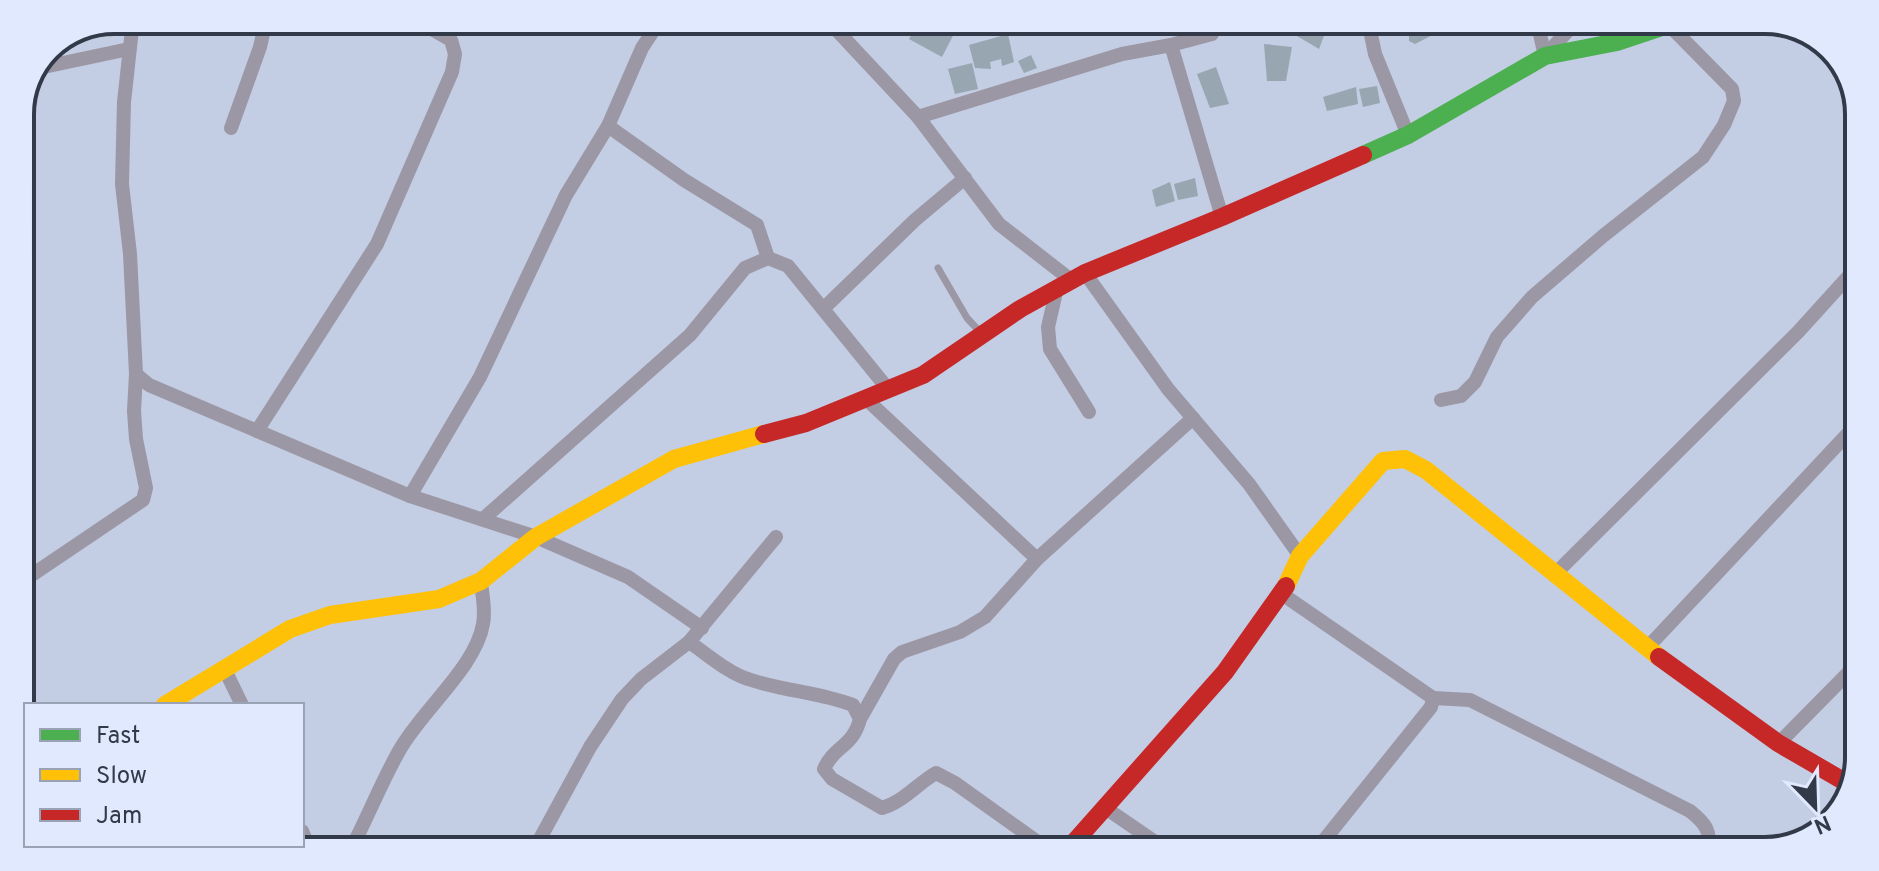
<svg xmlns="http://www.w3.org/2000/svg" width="1879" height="871" viewBox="0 0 1879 871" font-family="Overpass,sans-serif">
	<rect width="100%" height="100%" fill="#c3cde3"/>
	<!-- building -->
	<g fill="#98a6b2">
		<path d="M917,24H959L942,57L909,39Z"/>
		<path d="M1295,25H1328L1319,49L1292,33Z"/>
		<path d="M1409,26H1445L1446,28L1415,44L1409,41Z"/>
		<path d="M1008,34L1014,62L1002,66L1001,59L990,62L991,69L975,68L969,45Z"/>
		<path d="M1264,44L1292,47L1286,81H1267Z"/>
		<path d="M1031,55L1037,68L1024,73L1018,61Z"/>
		<path d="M972,63L978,89L955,94L948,69Z"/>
		<path d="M1216,67L1229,104L1210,108L1197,74Z"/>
		<path d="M1377,86L1380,103L1363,107L1359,89Z"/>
		<path d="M1356,87L1358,104L1327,111L1323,97Z"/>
		<path d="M1195,178L1198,196L1178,200L1174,184Z"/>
		<path d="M1170,182L1175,201L1156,207L1152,190Z"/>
	</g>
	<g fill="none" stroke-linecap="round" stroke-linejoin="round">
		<!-- lane -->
		<path stroke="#9c97a5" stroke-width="7" d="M938,268L967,318L980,332"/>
		<!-- street -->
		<g stroke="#9c97a5" stroke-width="14">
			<path d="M830,23L918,117L999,224L1071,280"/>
			<path d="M1369,25L1375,54L1408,135"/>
			<path d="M1538,26L1545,56"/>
			<path d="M1212,34L1171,45L1222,217"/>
			<path d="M1546,55L1572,26"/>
			<path d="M39,68L129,49"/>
			<path d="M918,117L1122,54L1171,45"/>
			<path d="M608,126L684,180L757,225L768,258"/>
			<path d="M231,128L260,47L266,21"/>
			<path d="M1085,273L1168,389L1249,484L1300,556"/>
			<path d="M1057,288L1048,327L1050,349L1089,412"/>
			<path d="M823,309L915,220L965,178"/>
			<path d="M136,374L149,385L410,496L536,537L628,577L702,628"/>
			<path d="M865,398L1037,559"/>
			<path d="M1441,400L1461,396L1475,382L1497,337L1532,297L1603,236L1703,157L1724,125L1734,101L1732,89L1671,27"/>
			<path d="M257,431L377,244L452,72L455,54L451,40L417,21"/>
			<path d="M410,496L480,377L566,195L608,126L642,48L659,22"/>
			<path d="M483,519L690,335L745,268L768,258L788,266L888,389"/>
			<path d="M1554,575L1798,332L1857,267"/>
			<path d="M20,583L143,500L146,488L136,439L134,411L136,374L130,254L122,184L124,102L133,20"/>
			<path d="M1282,594L1433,698L1431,707L1317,849"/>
			<path d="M689,642C707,654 728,673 748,679C783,691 819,692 853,705L860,719C853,747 834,746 824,769L832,779L882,808C903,802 917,784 936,773L955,783L1046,848"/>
			<path d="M1647,648L1855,426"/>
			<path d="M224,668L242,705"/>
			<path d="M1433,698L1470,700L1690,811C1705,823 1713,832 1706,851"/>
			<path d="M860,719L894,659L902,652L960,632L985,617L1037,559L1193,418"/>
			<path d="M1779,743L1853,668"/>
			<path d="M1104,807L1164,848"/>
			<path d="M302,831L308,845"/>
			<path d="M353,845C369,814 382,781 399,751C420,712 476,667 483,624C486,611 482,594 481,581"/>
			<path d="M536,846L590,747L622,699L641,679L689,642L776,537"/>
		</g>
		<!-- fast -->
		<path stroke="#4caf50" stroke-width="18" d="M1363,155L1408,135L1545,56L1617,42L1662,27"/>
		<!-- slow -->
		<g stroke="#ffc107" stroke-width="18">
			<path d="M1286,586L1300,556L1383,461L1405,459L1426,470L1659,657"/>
			<path d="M165,705L290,629L330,615L439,599L481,581L536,537L674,459L764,434"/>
		</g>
		<!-- jam -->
		<g stroke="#c62828" stroke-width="18">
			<path d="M764,434L806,423L923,375L1020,309L1085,273L1222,217L1363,155"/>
			<path d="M1659,657L1778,743L1852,786"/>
			<path d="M1069,848L1225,672L1286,586"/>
		</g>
	</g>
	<!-- crop -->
	<path d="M0 0H1879V871H0ZM114 34H1765A80 80 0 0 1 1845 114V757A80 80 0 0 1 1765 837H114A80 80 0 0 1 34 757V114A80 80 0 0 1 114 34Z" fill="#e0e9fd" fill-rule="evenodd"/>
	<path fill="none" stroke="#323a49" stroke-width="4" d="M114 34H1765A80 80 0 0 1 1845 114V757A80 80 0 0 1 1765 837H114A80 80 0 0 1 34 757V114A80 80 0 0 1 114 34Z"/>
	<!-- legend -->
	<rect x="24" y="703" width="280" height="144" fill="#e0e9fd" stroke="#9aa3b5" stroke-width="2"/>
	<rect x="40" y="729" width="40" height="12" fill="#4caf50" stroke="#9aa3b5" stroke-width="2"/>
	<text x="96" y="743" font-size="24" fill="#323a49">Fast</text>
	<rect x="40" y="769" width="40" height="12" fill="#ffc107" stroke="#9aa3b5" stroke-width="2"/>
	<text x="96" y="783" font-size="24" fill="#323a49">Slow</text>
	<rect x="40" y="809" width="40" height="12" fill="#c62828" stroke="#9aa3b5" stroke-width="2"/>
	<text x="96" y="823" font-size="24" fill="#323a49">Jam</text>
	<!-- north arrow -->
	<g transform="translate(1815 807) rotate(157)" stroke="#e0e9fd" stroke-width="6" paint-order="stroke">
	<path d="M0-6L14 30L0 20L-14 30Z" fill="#323a49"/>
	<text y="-12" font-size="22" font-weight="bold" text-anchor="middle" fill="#323a49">N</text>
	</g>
</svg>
